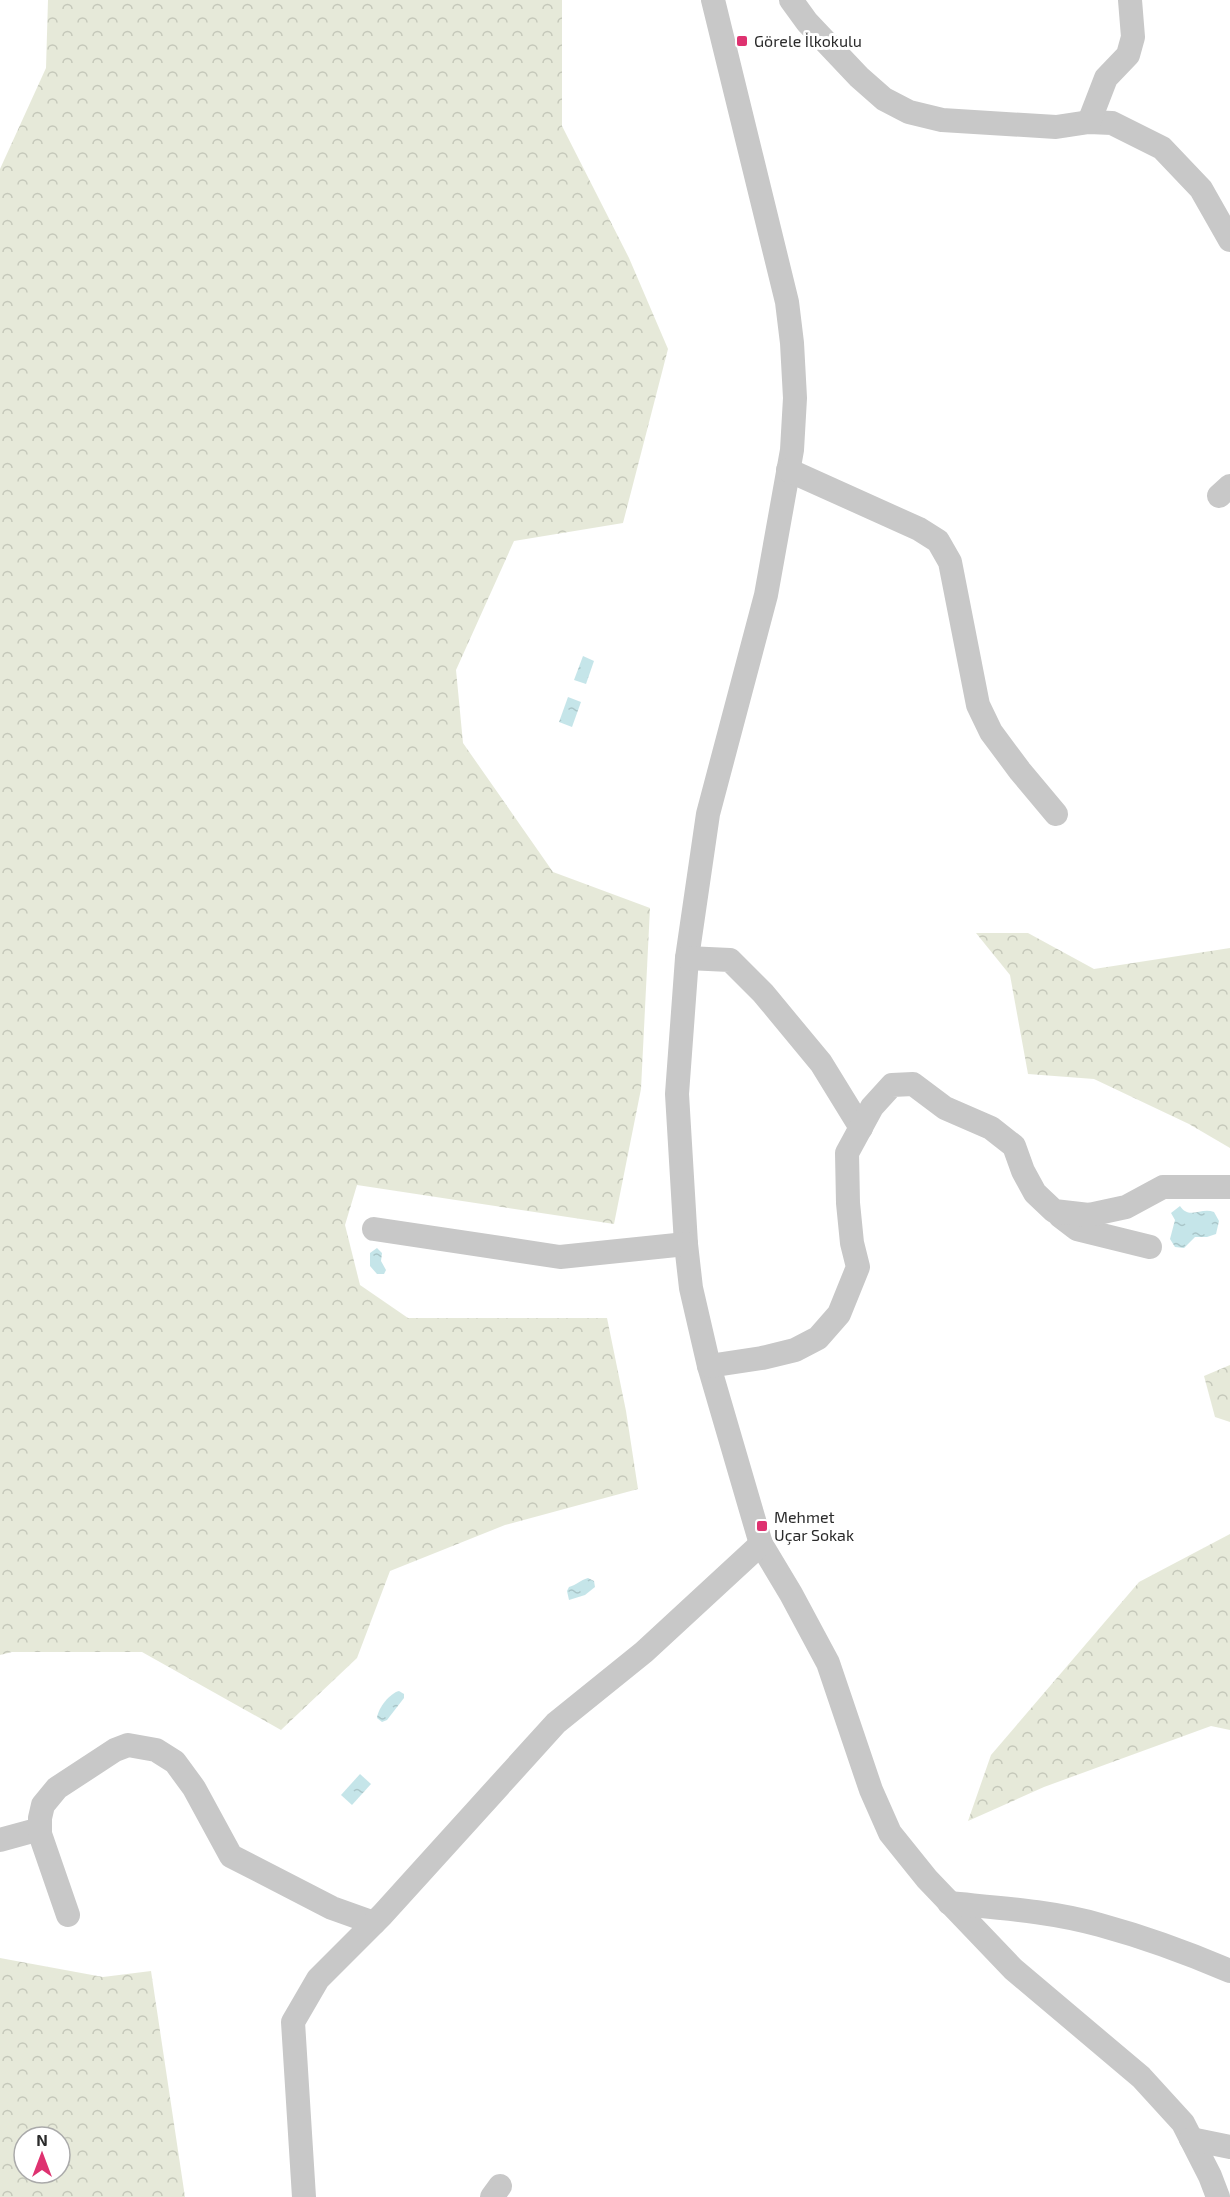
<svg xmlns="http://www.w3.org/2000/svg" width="1230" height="2197" viewBox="0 0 1230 2197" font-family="'Exo 2',sans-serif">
	<defs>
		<pattern id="forest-crowns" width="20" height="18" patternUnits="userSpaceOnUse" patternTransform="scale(1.5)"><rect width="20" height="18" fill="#e6e9d9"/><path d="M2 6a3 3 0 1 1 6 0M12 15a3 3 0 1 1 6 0" fill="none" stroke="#c5c8ba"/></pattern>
		<pattern id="water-ripples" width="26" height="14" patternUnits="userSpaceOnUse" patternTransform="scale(1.5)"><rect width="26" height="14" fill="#c5e5e9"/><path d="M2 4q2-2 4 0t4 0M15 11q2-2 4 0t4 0" fill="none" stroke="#a9c5c8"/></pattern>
	</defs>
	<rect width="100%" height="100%" fill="#fff"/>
	<!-- forest -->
	<g fill="url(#forest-crowns)" fill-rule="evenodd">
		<path d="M48,0H562V126L629,258L668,349L623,523L514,541L456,670L463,743L553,872L650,908L641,1089L614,1224L357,1185L345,1225L360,1285L408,1318H607L626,1411L638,1489L505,1525L390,1571L357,1658L281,1730L142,1652H12L0,1655V169L46,68Z"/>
		<path d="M976,933H1028L1094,969L1230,948V1148L1189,1124L1094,1079L1028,1074L1010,975Z"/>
		<path d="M1230,1365V1422L1215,1417L1204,1376Z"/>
		<path d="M1230,1534V1730L1211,1726L1044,1787L968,1821L991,1755L1139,1582Z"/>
		<path d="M0,1958L103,1977L151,1971L185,2197H0ZM24,2137H60V2173H24Z"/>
	</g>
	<!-- water -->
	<g fill="url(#water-ripples)">
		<path d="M583,656L594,661L586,684L574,680Z"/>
		<path d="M568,697L581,702L572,727L559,722Z"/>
		<path d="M1180,1206C1189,1220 1201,1207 1214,1212L1219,1221L1216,1234L1207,1237H1195L1184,1248L1175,1247L1170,1239L1175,1220L1171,1213Z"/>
		<path d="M377,1248L382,1253L381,1261L386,1270L384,1274H377L370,1266V1253Z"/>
		<path d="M588,1578L594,1581L595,1587L585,1595L569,1600L567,1591L569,1587C577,1585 580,1580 588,1578Z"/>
		<path d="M399,1691L404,1694V1698L387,1720L382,1722L377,1718C378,1708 390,1693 399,1691Z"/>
		<path d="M360,1774L371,1784L352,1805L341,1795Z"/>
	</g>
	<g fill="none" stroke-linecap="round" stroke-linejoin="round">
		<!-- minor -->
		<g stroke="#c8c8c8" stroke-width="24">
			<path d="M713,0L787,302L792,343L795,398L792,450L766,595L708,814L687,958L677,1094L686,1244L691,1288L709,1366L761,1544L791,1594L828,1663L871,1790L890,1833L927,1879L1013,1969L1141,2077L1183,2123L1210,2176L1218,2197"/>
			<path d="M791,0L807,22L859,77L884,99L909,112L942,120L1056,127L1089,122L1112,123L1162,148L1201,189L1230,240"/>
			<path d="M1089,122L1106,78L1128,55L1133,37L1130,0"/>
			<path d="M788,470L919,529L938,541L950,562L978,705L991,732L1020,771L1056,814"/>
			<path d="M1219,496L1230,486"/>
			<path d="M687,958L730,960L763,993L821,1063L861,1128"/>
			<path d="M1060,1216L1077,1229L1150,1247"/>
			<path d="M374,1229L560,1257L686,1244"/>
			<path d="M709,1366L762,1358L795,1350L818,1338L839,1314L858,1267L852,1243L848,1203L847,1153L872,1107L892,1085L913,1084L945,1108L991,1128L1014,1146L1023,1171L1035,1193L1054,1211L1089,1215L1126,1207L1163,1187H1230"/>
			<path d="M0,1840L40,1829"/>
			<path d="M949,1903C999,1908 1051,1911 1100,1925C1144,1937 1188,1953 1230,1971"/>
			<path d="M68,1915L40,1834V1818L43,1805L57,1788L115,1750L128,1745L156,1750L175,1762L194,1788L231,1856L332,1908L374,1923"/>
			<path d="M1191,2139L1230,2147"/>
			<path d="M304,2197L293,2022L318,1979L382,1915L556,1723L644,1652L761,1544"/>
			<path d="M492,2197L500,2186"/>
		</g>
	</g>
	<!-- markers -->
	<g fill="#de3270" stroke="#fff" stroke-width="2">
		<rect x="736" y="35" width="12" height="12" rx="3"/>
		<rect x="756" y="1520" width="12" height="12" rx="3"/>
	</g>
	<g text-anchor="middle" stroke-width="6" stroke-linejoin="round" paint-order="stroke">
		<!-- poi labels -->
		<g font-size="16" fill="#2b2b2b" stroke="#fff" text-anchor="start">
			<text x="754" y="47">Görele İlkokulu</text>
			<text x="774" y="1523">Mehmet<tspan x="774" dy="18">Uçar Sokak</tspan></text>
		</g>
	</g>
	<!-- north arrow -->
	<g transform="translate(42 2155)"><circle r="28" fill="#ffffff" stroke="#aaaaaa" stroke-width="1.5"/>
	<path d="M0-4.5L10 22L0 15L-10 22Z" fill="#de3270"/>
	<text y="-9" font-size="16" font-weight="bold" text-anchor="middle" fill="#2b2b2b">N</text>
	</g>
</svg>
